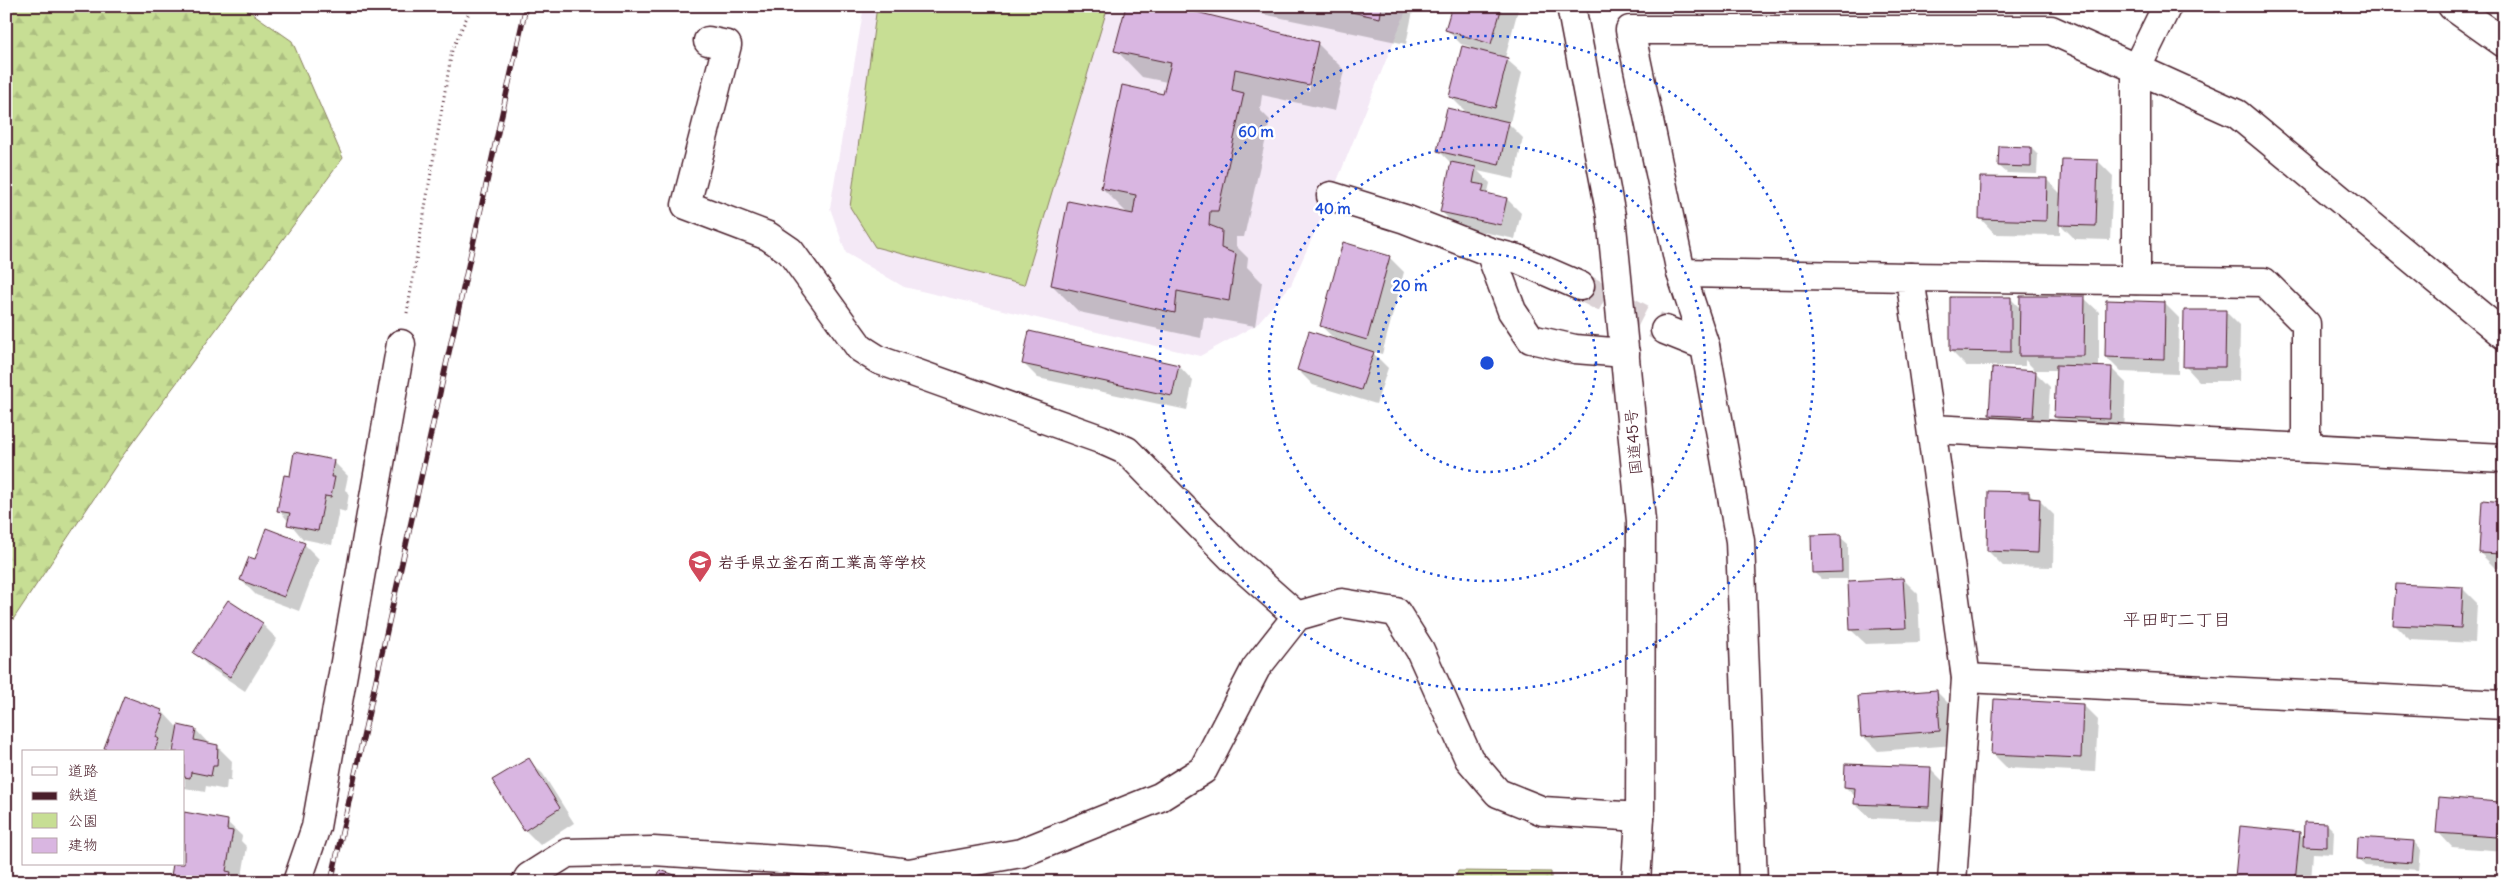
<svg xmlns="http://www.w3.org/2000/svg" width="2510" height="888" viewBox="0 0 2510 888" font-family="Delius,'Klee One',sans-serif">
	<defs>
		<pattern id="forest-firs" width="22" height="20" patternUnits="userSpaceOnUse" patternTransform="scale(1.25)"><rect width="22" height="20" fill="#c7de94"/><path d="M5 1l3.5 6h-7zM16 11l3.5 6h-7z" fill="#acbe80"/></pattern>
	</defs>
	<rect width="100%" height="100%" fill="#fff"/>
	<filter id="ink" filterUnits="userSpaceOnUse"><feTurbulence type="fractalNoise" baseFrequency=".02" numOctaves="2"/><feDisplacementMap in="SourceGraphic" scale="10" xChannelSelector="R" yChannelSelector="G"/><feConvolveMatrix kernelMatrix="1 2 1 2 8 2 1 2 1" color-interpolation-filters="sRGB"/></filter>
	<g filter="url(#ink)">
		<!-- built -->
		<path fill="#f4e9f6" d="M864,6H1408L1331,196L1291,285L1256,325L1200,356L904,287L846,253L830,208Z"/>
		<!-- forest -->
		<g fill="url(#forest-firs)" stroke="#887e60">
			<path d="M6,6H242L292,41L343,158L121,458L6,630Z"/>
			<path d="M1458,871L1551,872V882H1454Z"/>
		</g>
		<!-- park -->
		<path fill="#c7de94" stroke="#887e60" d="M877,6H1108L1024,285L875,247L850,207Z"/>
		<!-- shadow -->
		<g fill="#0003" fill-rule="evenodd">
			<path d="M1224,6H1414L1406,44Z"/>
			<path d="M1453,6H1519L1505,58L1522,73L1510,122H1507L1523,138L1514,179L1478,171L1490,183L1488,192L1492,195L1507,199L1521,213L1515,239L1456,226L1442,212L1452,164L1439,151L1468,114L1451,97L1471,47L1461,44L1446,29Z"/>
			<path d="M1317,43L1344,70L1335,111L1262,95L1260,110L1270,120L1244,237H1236V246L1248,258L1247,267L1262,282L1255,326L1204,317L1201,338L1079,312L1052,285L1129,215L1102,188L1164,95L1167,82L1142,77L1116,50ZM1313,60H1315L1309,91H1306Z"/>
			<path d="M2031,148L2038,155L2037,174L2007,173L1999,166Z"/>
			<path d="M2098,161L2113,176L2110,240L2075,239L2060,224V235L1995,234L1981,219L2046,179L2062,195Z"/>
			<path d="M1389,257L1404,272L1382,354L1371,351L1388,368L1376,404L1313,385L1298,370L1337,341L1321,326Z"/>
			<path d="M2084,298L2099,312V367L2111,368L2126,383L2124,434L2070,432L2055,417L2057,370H2035L2025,360V366H1966L1951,351L2011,299L2021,309Z"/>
			<path d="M2164,303L2179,318L2178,374L2121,372L2106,357Z"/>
			<path d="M2225,311L2240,326L2239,381H2199L2185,366Z"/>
			<path d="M1023,363L1179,366L1193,381L1187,410L1038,378Z"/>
			<path d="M2035,372L2050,387L2047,432L2005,429L1990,415Z"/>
			<path d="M333,461L348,476L345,490L349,493L346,512L339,510L332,545L303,539L279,510L291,478Z"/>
			<path d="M2028,493L2035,500H2039L2054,515L2053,567L2003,566L1988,551Z"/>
			<path d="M2504,503V568H2495L2480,553Z"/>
			<path d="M1840,536L1848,543V579H1821L1813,572Z"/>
			<path d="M304,544L319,559L299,611L256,595L241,580L256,561Z"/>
			<path d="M1903,579L1918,594L1920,642L1866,644L1851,630Z"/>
			<path d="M2462,588L2477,603L2475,643L2410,640L2395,625Z"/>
			<path d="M262,624L277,639L245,691L209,667L194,652Z"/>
			<path d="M1936,691L1951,706L1954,745L1878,751L1863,736Z"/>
			<path d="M2083,705L2098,720L2095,772L2007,768L1992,753Z"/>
			<path d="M162,711L176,726L196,730L210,745L217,746L232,761L231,781L227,780L226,790L206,786L205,792L185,788L184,752L176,742L171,752H110L106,747Z"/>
			<path d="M528,760L543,774L574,823L540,845L525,830Z"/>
			<path d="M1930,768L1945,783L1943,821L1870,818L1855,804L1856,797L1845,787Z"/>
			<path d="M2499,803L2504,808V851L2452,847L2438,832Z"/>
			<path d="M184,813L227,822L242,836L241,841L247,847L241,882H172L184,864Z"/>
			<path d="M2327,824L2334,831L2333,854L2313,853L2311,882H2241L2236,877L2299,833L2305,839Z"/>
			<path d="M2414,842L2421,850L2419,870L2365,866L2358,859Z"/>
			<rect x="2499" y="873" width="5" height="9"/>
		</g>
		<!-- building -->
		<g fill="#d9b6e1" stroke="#4a1f2b">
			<path d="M1126,6H1172L1318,42L1309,85L1235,69L1232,90L1244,93L1218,211H1210L1209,225L1222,230L1221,248L1236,254L1229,301L1177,291L1175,313L1051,285L1068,201L1133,214L1136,195L1101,188L1122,85L1163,94L1171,63L1114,51Z"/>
			<path d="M1322,6H1382L1380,18Z"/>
			<path d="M1452,6H1499L1498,9L1501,10L1491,44L1445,30Z"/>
			<path d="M1462,46L1508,58L1495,108L1449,97Z"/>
			<path d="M1447,108L1509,122L1499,165L1437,151Z"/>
			<path d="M1999,146L2031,147V167L1998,166Z"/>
			<path d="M2062,159L2098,160L2096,226L2059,225Z"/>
			<path d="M1451,162L1476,167L1473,183L1484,185L1482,192L1507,198L1501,225L1440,212Z"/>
			<path d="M1980,177L2047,178L2046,221L1979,219Z"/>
			<path d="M1343,242L1390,256L1367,340L1320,326Z"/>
			<path d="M2020,296H2085L2084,356H2019Z"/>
			<path d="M1950,297H2011V352L1950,351Z"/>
			<path d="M2106,300L2165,302L2164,359L2105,357Z"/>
			<path d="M2184,310H2226L2225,367H2183Z"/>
			<path d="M1029,331L1179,365L1172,396L1022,364Z"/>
			<path d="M1309,331L1374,352L1361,390L1297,370Z"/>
			<path d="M2056,365L2112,367L2110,419L2054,417Z"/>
			<path d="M1992,368L2036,371L2033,417L1989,415Z"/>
			<path d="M294,452L334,460L331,477H335L331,497L325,496L318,531L287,525L290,513L277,511L284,475L290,476Z"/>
			<path d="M1988,491L2029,492V498L2040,499L2038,553L1987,551Z"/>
			<path d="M2482,500L2504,502V554L2479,553Z"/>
			<path d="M266,528L305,543L284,597L240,580L249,557L255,559Z"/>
			<path d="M1841,534L1842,572L1812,573L1811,535Z"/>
			<path d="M1903,578L1906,628L1850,630L1848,581Z"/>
			<path d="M2396,584L2463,587L2461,628L2393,625Z"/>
			<path d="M228,600L263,623L230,677L193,653Z"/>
			<path d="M1937,690L1940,731L1861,737L1858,696Z"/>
			<path d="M124,696L162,710L161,714L164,715L156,737L159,739L154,752H111L104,748Z"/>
			<path d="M1994,699L2083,704L2081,758L1991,754Z"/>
			<path d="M178,725L196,729L194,740L218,745L217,766H213L211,776L191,772L190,778L184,777V752H173Z"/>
			<path d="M529,758L560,808L524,831L492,780Z"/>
			<path d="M1845,764L1931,767L1929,807L1854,804L1855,788L1844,787Z"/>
			<path d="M2439,797L2499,802L2497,837L2436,833Z"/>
			<path d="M184,812L228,820L227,830L233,831L226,871L231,872L229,882H170L173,864H184Z"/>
			<path d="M2304,822L2327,823V847L2303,846Z"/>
			<path d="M2240,826L2300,832L2295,882L2235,877Z"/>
			<path d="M2358,837L2414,841L2412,863L2357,859Z"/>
			<path d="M660,870L687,879L686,882H655Z"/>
		</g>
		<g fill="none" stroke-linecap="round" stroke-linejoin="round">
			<!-- street-tunnel -->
			<path stroke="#dbd2d5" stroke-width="28" stroke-dasharray="28 14" stroke-linecap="butt" d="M1580,286L1665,330"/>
			<!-- street casing -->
			<g stroke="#4a1f2b" stroke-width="31">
				<g id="street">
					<path d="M708,41L727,45L686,205L768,236L790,251L860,348L879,360L1100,439L1127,451L1235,561L1297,616"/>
					<path d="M1331,196L1405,219L1490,252L1512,311L1531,339L1575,349L1625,353"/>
					<path d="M1490,252L1518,259L1580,286"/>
					<path d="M1681,273L1705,346L1740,541L1753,882"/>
					<path d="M1910,277L2264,282L2306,324V448"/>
					<path d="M2136,280V69L2167,6"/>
					<path d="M1665,330L1705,346"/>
					<path d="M1932,429L2504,458"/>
					<path d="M1966,678L2504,705"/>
					<path d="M297,882L316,827L401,344"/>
					<path d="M526,882L529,877L567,853L653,851L828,862L909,873L1021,853L1160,797L1203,770L1256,668L1297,616L1342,603L1396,612L1420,650L1469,759L1498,793L1543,811L1640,817"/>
					<path d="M1952,882L1966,678L1910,277L1681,273L1630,30H2051L2237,114L2504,335"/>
				</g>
			</g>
			<!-- secondary casing -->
			<g stroke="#4a1f2b" stroke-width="31">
				<path id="secondary" d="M2452,6L2504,43"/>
			</g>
			<!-- highway casing -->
			<g stroke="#4a1f2b" stroke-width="31">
				<path id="highway" d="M1571,6L1611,216L1641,521L1640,817L1636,882"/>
			</g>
			<!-- path -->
			<path stroke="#4a1f2b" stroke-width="3" stroke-dasharray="1 4" stroke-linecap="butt" d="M407,313L452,50L472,6"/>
			<!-- street -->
			<use href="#street" stroke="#fff" stroke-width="28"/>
			<!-- secondary -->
			<use href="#secondary" stroke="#fff" stroke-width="28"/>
			<!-- highway -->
			<use href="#highway" stroke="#fff" stroke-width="28"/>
			<!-- rail casing -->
			<g stroke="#4a1f2b" stroke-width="5.5">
				<path id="rail" d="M331,882L526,6"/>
			</g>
			<!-- rail -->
			<use href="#rail" stroke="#fff" stroke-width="4" stroke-dasharray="11" stroke-linecap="butt"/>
		</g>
	</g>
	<!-- distance rings -->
	<g fill="none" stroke="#1d4ed8" stroke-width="2.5" stroke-dasharray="2.5 5">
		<circle cx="1487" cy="363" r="109"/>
		<circle cx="1487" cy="363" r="218"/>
		<circle cx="1487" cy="363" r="327"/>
	</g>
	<!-- icons -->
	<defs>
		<g id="school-pin" transform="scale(1.25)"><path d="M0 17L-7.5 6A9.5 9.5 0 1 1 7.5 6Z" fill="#d1495b" stroke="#fff"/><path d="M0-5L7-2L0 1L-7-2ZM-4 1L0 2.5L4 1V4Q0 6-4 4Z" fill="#fff"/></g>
	</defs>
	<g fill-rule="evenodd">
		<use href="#school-pin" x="700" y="562"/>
	</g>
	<g text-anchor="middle" stroke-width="5" stroke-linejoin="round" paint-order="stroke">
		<!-- street labels -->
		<g font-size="16" fill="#4a1f2b" stroke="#fff">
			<text transform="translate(1633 442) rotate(-95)" y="6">国道45号</text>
		</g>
		<!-- poi labels -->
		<g font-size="16" font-weight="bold" fill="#4a1f2b" stroke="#fff" text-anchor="start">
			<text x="718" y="568">岩手県立釜石商工業高等学校</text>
		</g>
		<!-- neighbourhood labels -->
		<g font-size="18" fill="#4a1f2b" stroke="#fff">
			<text x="2177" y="626">平田町二丁目</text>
		</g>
	</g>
	<circle cx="1487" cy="363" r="8" fill="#1d4ed8" stroke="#fff" stroke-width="2.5"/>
	<g font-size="15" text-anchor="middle" font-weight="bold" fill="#1d4ed8" stroke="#fff" stroke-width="5" stroke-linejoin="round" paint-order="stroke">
		<text x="1256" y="137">60 m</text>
		<text x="1333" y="214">40 m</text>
		<text x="1410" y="291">20 m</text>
	</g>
	<!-- margin -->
	<rect width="2510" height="888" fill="none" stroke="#fff" stroke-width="25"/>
	<rect x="12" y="12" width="2485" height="863" fill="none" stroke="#4a1f2b" stroke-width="2" filter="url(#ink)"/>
	<!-- legend -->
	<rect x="22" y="750" width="162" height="115" fill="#ffffff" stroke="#b7a5aa"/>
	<rect x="32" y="767" width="25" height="8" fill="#ffffff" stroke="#b7a5aa"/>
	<text x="68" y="776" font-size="15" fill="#4a1f2b">道路</text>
	<rect x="32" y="792" width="25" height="8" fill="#4a1f2b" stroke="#b7a5aa"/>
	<text x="68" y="800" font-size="15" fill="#4a1f2b">鉄道</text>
	<rect x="32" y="813" width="25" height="15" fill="#c7de94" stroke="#b7a5aa"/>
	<text x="68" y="826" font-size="15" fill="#4a1f2b">公園</text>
	<rect x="32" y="838" width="25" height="15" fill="#d9b6e1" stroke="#b7a5aa"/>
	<text x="68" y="850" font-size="15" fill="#4a1f2b">建物</text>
</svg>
